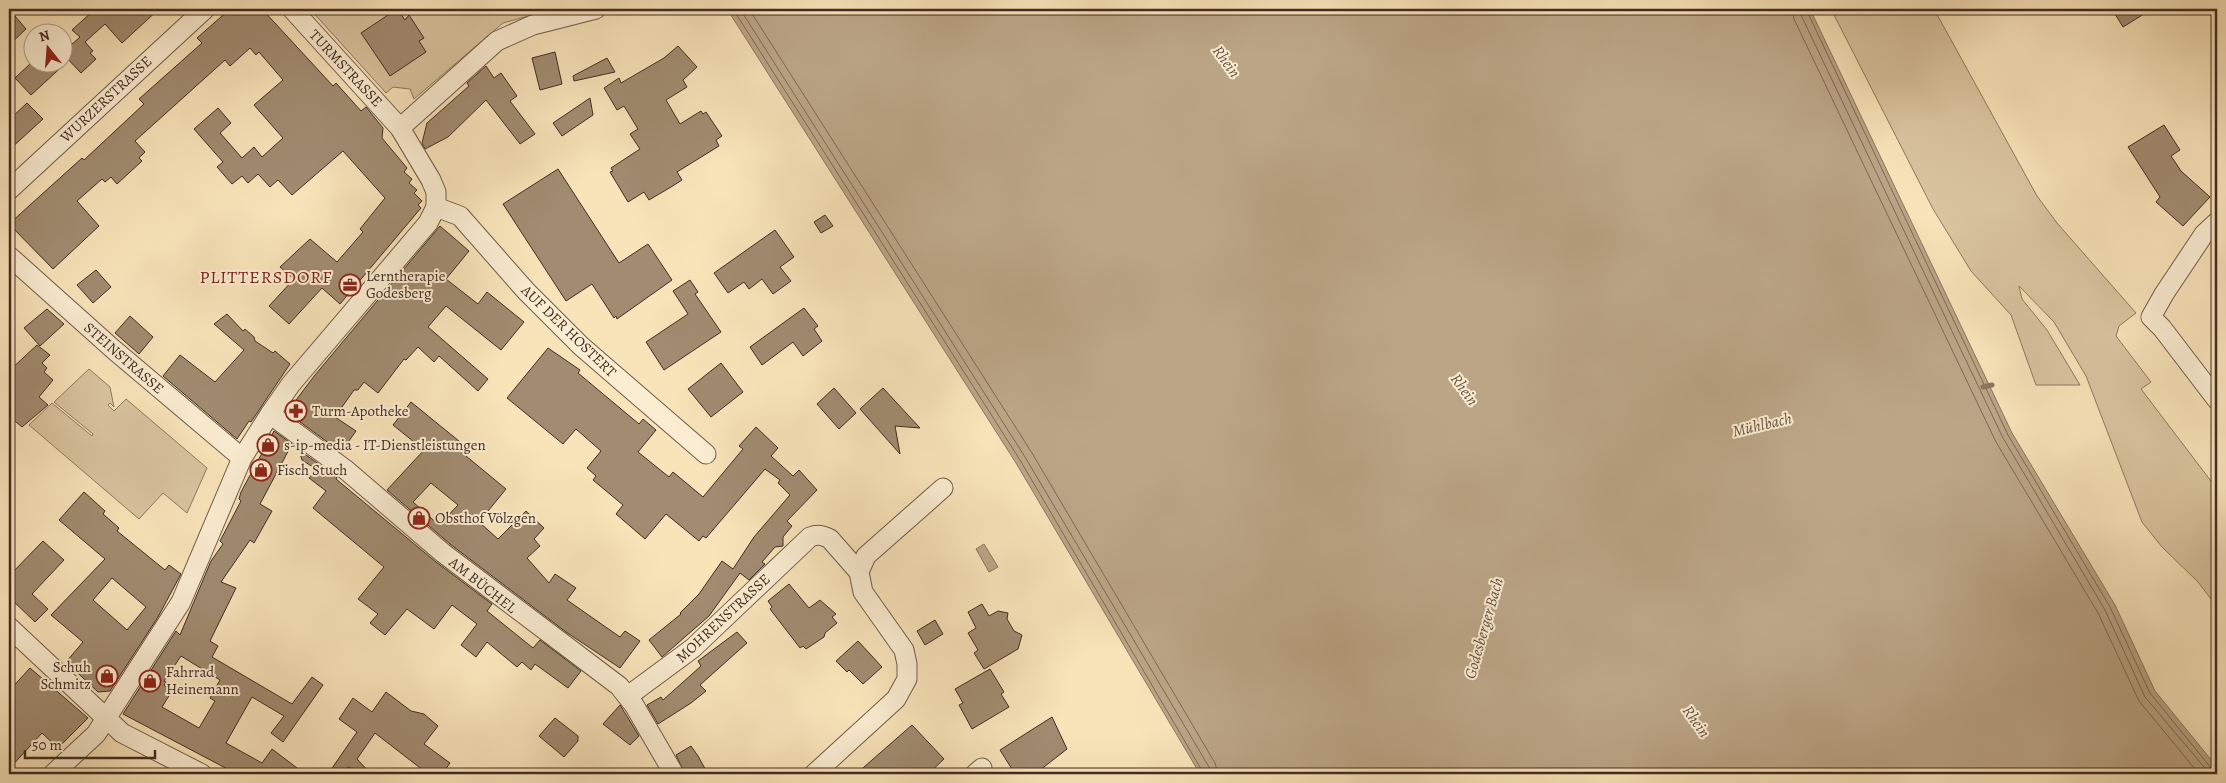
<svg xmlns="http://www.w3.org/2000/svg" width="2226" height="783" viewBox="0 0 2226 783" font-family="Alegreya,serif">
	<rect width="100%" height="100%" fill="#f9e4ba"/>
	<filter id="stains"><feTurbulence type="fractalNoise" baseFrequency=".004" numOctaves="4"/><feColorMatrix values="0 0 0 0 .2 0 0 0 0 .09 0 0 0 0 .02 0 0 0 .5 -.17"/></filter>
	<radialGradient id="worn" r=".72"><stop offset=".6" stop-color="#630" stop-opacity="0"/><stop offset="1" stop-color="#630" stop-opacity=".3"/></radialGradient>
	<!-- green -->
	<g fill="#dac5a0" stroke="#8e7861">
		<path d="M310,9H554L503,23L414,99L410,89L393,87L386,93Z"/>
		<path d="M1831,9H1934L2037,196L2057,223L2136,313L2119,326L2116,336L2151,382L2141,389L2217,489V607L2198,582L2162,547L2142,522L2086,376L2054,322L2019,286L2022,299L2047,330L2080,385H2036L2011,315L1971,271L1933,209Z"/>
		<path d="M89,369L110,387L114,407L110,403L108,405L114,411L126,399L207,468L187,513L163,493L139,519L29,425L52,403L92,436L93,434L54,402Z"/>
	</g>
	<!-- water -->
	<g fill="#bba586" stroke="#8b755e">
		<path d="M727,9H1810L2012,433L2115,605L2155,691L2217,767V774H1200L1016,463Z"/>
		<path d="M984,544L998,567L989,572L976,549Z"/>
	</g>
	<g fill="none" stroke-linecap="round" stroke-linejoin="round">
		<!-- shore -->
		<g stroke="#7e6854" stroke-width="1">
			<path d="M733,9L1020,460L1204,774"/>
			<path d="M740,9L1025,457L1209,767L1210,774"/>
			<path d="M749,9L1032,453L1215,763L1218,774"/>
			<path d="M1792,9L1794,19L1996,442L2098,613L2139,701L2199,774"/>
			<path d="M1800,9L1801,15L2003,438L2105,610L2145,697L2210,774"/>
			<path d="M1806,9L2008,435L2110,607L2150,693L2211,768L2217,770"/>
		</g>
		<!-- stream -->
		<path stroke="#8b755e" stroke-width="5" d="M1983,387L1992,385"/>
	</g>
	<!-- building -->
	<g fill="#a18c71" stroke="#422c22" fill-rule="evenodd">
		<path d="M9,9L26,29L9,45Z"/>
		<path d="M91,9H159L122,43L105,24L85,42L93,51L90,53L96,59L81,73L62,53L80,37L72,30L93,11Z"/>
		<path d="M230,9H262L333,86L336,83L361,111L366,107L383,128L382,138L407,168L404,172L412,179L409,183L417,190L414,193L422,201L418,205L421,208L340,304L322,288L289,324L269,306L294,279L280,267L310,239L337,262L363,232L360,229L385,198L343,151L292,195L278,180L270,187L258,174L248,183L242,176L232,184L217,167L223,162L194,129L218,108L231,123L220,133L242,158L254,147L262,157L283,138L254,105L283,80L259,52L256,55L250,48L230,66L225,60L135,141L145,152L139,158L142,161L117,184L111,177L105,182L102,179L77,201L99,226L53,269L9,224L82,158L84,160L144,104L139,99L202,43L197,38Z"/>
		<path d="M397,9L405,20L409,15L424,38L419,41L426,52L390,76L361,33Z"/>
		<path d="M2112,9H2152L2123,27Z"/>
		<path d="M678,46L697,67L683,80L687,87L666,100L680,124L701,111L703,114L706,112L722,136L716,140L719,146L677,172L682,180L671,187L649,200L644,192L628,202L610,172L613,171L611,168L640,149L630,134L638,129L624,106L617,110L604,88L619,78L621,83L664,58Z"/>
		<path d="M555,52L562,84L540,90L532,58Z"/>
		<path d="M607,58L615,72L574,81L573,76Z"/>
		<path d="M32,62H67L31,95L15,78Z"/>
		<path d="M486,66L494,78L501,73L517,96L510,101L535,134L520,144L486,100L448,137L425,149L422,143L427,123L469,86L467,83Z"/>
		<path d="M590,98L593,115L562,136L553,123Z"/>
		<path d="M27,103L43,119L9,150V120Z"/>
		<path d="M2164,125L2180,150L2171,156L2181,171L2210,197L2183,226L2156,202L2160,197L2128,147Z"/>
		<path d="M558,169L619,263L648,244L672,280L617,319L616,316L614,318L592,284L566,301L503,204Z"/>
		<path d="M825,215L833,226L821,233L814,222Z"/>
		<path d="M440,226L469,251L446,279L478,304L487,292L524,322L501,350L446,306L428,327L488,379L478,391L439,356L434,362L418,347L406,360L404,359L378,393L364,382L358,390H354L335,417L356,431L341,452L292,416L290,408L315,375Z"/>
		<path d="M775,230L794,257L780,267L791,281L773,294L762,279L749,289L744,282L728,293L714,273Z"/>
		<path d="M96,270L111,287L93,303L77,285Z"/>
		<path d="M690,280L698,292L695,294L721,332L664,370L646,342L688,314L673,291Z"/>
		<path d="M804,308L818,326L814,329L822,341L803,356L793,342L762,365L750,347Z"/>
		<path d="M47,309L64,324L40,346L24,328Z"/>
		<path d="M227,314L243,331L245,329L254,337L255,341L273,353L275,351L290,364L251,422L249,421L237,439L163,376L180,355L215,382L244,350L214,324Z"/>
		<path d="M130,316L153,337L139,354L115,333Z"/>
		<path d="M37,345L50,355L42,363L47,368L44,372L53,380L39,397L48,405L22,427L9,416V371Z"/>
		<path d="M548,348L580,370L578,373L639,424L643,419L656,430L638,452L669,477L673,472L703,497L743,449L739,446L756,427L778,448L771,456L793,476L799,470L817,490L787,521L792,526L783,537V546L775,547L762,562L765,564L749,580L740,573L709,616L662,657L649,640L681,614L680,613L699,594L722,561L733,569L754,537L790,495L778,483L780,480L765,469L706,538L703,536L699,541L666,514L645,539L616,514L623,505L593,480L596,476L587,468L601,451L576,429L563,444L507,398Z"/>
		<path d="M721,363L743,392L711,417L688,389Z"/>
		<path d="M834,388L856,413L839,429L817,404Z"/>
		<path d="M883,388L920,428L895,426L900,454L860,409Z"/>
		<path d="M411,402L470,450L466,456L506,489L479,522L498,539L526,511L544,528L534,539L540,546L527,558L549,583L555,574L576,588L567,600L620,637L625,631L640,641L620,668L566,632L450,544L387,490L424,450L393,425ZM431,483L458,505L439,525L413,502Z"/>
		<path d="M274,431L292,444L260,504L272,511L254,543L250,540L221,582L236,588L210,641L218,646L212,657L292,704L312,677L323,685L283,742L271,733L284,716L252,697L226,743L262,763L272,749L305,774H237L123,714L176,631L180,635L211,561L223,544L220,541L241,501L239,499L241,492ZM181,656L220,680L210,698L215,701L199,728L162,707L172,691L164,685L166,682L164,681Z"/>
		<path d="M299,450L337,477L336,479L436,562L492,604L487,611L533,648L540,640L581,671L568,688L535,664L531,670L522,662L517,667L487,642L476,657L461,645L477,624L452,605L434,629L407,609L385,635L370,623L378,614L358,599L384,567L313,508L326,491L309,478L316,469L302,460Z"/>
		<path d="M84,492L105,511L103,514L119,528L117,531L165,570L169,565L181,574L158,617L110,691L98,692L66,662L83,642L51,615L105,559L59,520ZM112,578L146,607L127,630L93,600Z"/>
		<path d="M43,541L64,560L32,594L48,609L35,622L9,597V576Z"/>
		<path d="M789,584L809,608L820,600L836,614L832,617L837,623L825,633L824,637L806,649L803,646L800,648L770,609L772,607L768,601Z"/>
		<path d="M982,604L989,616L998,611L1008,613L1007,619L1014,631L1022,635L1018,649L984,669L974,653L978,650L968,633L976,628L968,612Z"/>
		<path d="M935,620L943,634L925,645L917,631Z"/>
		<path d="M737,632L747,643L700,685L706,691L691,703L658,724L647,705L661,697L663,700L701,666L698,661Z"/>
		<path d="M858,641L882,667L863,684L849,670L847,672L836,661Z"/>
		<path d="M30,668L88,718L58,748L42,733L9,769V715L15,708L9,703V691Z"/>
		<path d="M990,669L1004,692L1001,694L1009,707L972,729L959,705L963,703L955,689Z"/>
		<path d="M386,692L411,711L424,714L438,726L424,744L450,763L442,774H428L375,733L357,759L371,774H362L348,767L343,774H328L357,732L339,719L353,698L372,712Z"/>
		<path d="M620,705L639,736L630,745L603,724Z"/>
		<path d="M1052,717L1067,749L1035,774H1015L1000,750Z"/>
		<path d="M555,718L578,736V741L564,757L539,736Z"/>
		<path d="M912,725L944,759L928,774H856Z"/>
		<path d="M691,746L698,756L708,774H685L676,755Z"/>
	</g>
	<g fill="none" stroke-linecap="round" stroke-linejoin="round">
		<!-- minor casing -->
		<g stroke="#705a48" stroke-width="21">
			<g id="minor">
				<path d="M400,128L497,41L533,25L596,9"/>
				<path d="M9,190L205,9"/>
				<path d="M436,207L460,216L526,291L581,346L706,454"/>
				<path d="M2217,222L2204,234L2164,294L2151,317L2162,328L2217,400"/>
				<path d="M9,256L113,349L242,458"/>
				<path d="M270,414L346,470L443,553L619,686L634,705L674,774"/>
				<path d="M859,572L866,556L943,488"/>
				<path d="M9,627L122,733L202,774"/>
				<path d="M628,696L693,648L810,537C818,534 822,535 830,539L859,572L863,592L904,650L907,664V679L896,699L814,774"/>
				<path d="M53,774L96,734L181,602L242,458L270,414L291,384L428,223L436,207V192L431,180L400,128L292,9"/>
				<path d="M975,774L982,768"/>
			</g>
		</g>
		<!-- minor -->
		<use href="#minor" stroke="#fbedd2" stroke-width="19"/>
	</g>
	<!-- icons -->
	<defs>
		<g id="office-ring" transform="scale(1.125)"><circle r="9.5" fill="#fbedd2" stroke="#8f2418" stroke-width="1.5"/><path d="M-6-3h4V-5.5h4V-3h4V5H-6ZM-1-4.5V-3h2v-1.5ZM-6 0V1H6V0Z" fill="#8f2418"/></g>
		<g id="pharmacy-ring" transform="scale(1.125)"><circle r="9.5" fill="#fbedd2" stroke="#8f2418" stroke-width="1.5"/><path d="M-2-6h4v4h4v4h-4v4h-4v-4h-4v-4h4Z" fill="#8f2418"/></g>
		<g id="shop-ring" transform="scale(1.125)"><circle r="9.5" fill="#fbedd2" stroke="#8f2418" stroke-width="1.5"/><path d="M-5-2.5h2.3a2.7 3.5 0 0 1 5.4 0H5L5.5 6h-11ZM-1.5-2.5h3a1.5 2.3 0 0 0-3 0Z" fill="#8f2418"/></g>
	</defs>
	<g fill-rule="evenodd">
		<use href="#office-ring" x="350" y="285"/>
		<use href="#pharmacy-ring" x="296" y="411"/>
		<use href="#shop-ring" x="268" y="445"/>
		<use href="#shop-ring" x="261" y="470"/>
		<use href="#shop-ring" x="419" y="518"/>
		<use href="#shop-ring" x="107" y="676"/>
		<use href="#shop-ring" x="150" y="681"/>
	</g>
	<g text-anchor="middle" stroke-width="4" stroke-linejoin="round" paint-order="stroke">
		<!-- street labels -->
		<g font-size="15" fill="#422c22" stroke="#fbedd2">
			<text transform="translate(346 68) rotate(47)" y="5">TURMSTRASSE</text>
			<text transform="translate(106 99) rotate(-43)" y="5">WURZERSTRASSE</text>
			<text transform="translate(569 331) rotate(44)" y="5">AUF DER HOSTERT</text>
			<text transform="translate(124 358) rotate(41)" y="5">STEINSTRASSE</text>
			<text transform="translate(483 585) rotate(38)" y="5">AM BÜCHEL</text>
			<text transform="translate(723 618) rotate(-43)" y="5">MOHRENSTRASSE</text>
		</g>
		<!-- poi labels -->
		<g font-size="15" fill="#422c22" stroke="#fbedd2" text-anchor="start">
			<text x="366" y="281">Lerntherapie<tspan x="366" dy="17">Godesberg</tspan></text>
			<text x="312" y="416">Turm-Apotheke</text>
			<text x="284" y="450">s-ip-media - IT-Dienstleistungen</text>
			<text x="277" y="475">Fisch Stuch</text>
			<text x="435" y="523">Obsthof Völzgen</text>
			<text x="91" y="672" text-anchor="end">Schuh<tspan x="91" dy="17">Schmitz</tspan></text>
			<text x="166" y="677">Fahrrad<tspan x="166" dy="17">Heinemann</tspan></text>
		</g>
		<!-- water labels -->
		<g font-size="16" font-style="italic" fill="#665040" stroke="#fbedd2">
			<text transform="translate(1227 61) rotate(54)" y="6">Rhein</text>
			<text transform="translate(1465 389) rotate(54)" y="6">Rhein</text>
			<text transform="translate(1762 424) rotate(-13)" y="6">Mühlbach</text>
			<text transform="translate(1483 628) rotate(-74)" y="6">Godesberger Bach</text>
			<text transform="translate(1697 721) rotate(55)" y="6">Rhein</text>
		</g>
		<!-- quarter labels -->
		<g font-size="18" letter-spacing="1" fill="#7a1f14" stroke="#fbedd2">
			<text x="266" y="283">PLITTERSDORF</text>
		</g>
	</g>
	<!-- margin -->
	<rect width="2226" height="783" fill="none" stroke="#f9e4ba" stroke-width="30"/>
	<rect x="10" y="10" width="2206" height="763" fill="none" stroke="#422c22" stroke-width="2.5"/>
	<rect x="15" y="15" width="2196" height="753" fill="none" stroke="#422c22"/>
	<!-- north arrow -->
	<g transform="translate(48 48) rotate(343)"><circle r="24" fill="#fbedd2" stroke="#b1a08c"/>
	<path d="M0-4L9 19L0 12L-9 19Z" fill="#8f2418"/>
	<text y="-8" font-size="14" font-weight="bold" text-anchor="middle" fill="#422c22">N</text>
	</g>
	<!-- scale -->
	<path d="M25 750v8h130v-8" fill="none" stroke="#422c22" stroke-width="2.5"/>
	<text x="32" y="750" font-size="15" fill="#422c22" stroke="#fbedd2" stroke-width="4" paint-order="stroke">50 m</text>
	<rect width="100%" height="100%" filter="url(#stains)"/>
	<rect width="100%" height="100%" fill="url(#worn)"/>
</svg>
